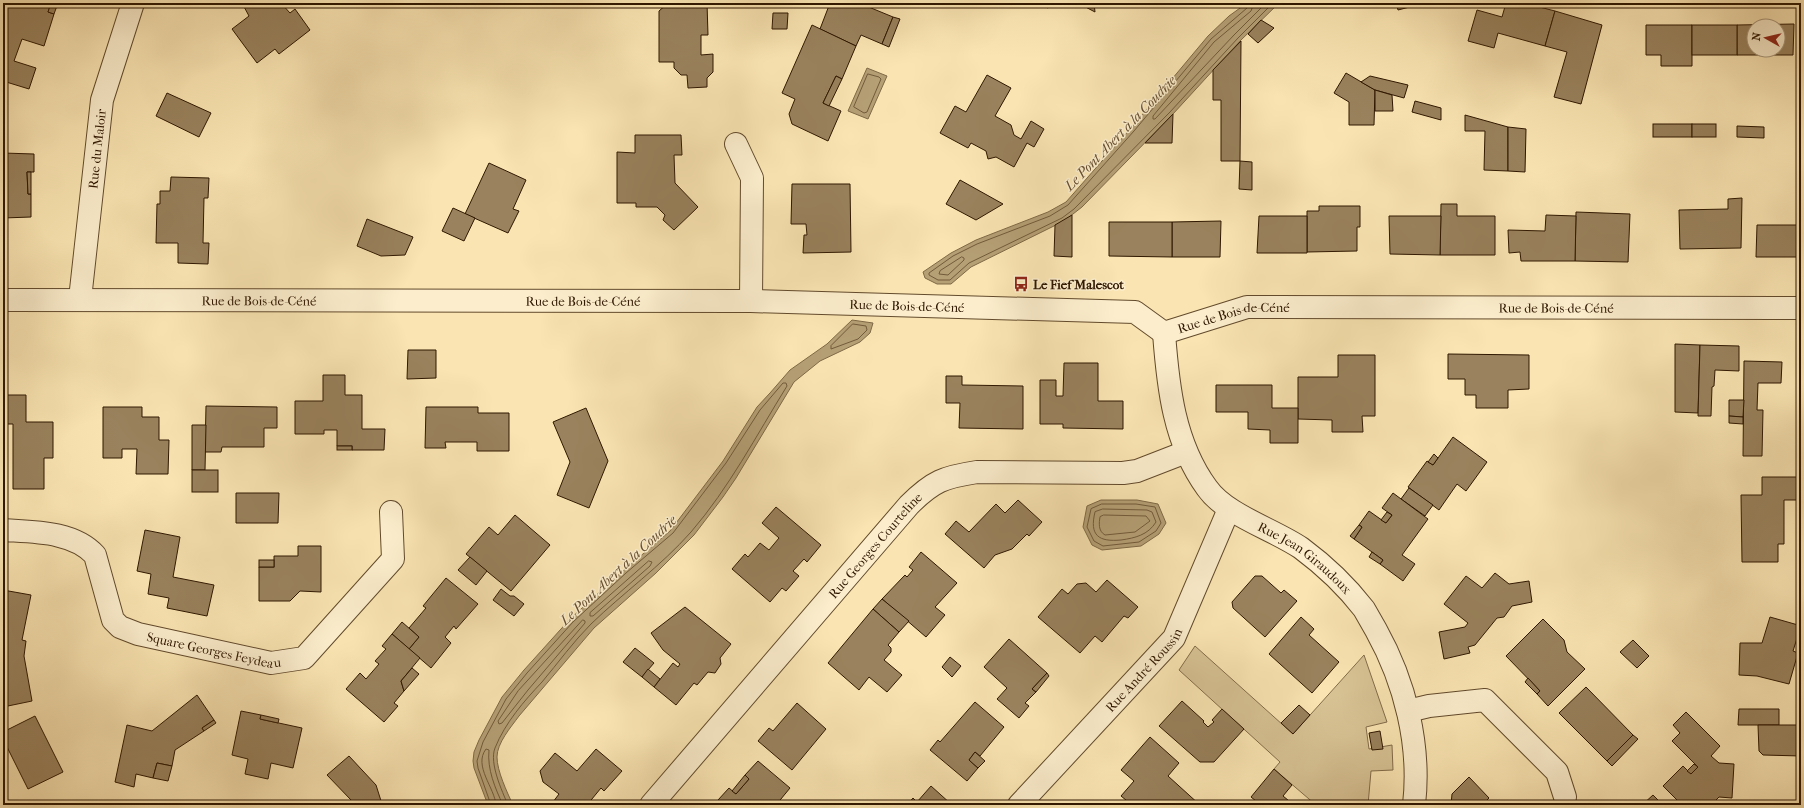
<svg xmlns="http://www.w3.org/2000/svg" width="1804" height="808" viewBox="0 0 1804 808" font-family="'IM FELL French Canon',serif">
	<rect width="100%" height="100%" fill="#fae5b2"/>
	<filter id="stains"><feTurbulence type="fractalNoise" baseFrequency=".005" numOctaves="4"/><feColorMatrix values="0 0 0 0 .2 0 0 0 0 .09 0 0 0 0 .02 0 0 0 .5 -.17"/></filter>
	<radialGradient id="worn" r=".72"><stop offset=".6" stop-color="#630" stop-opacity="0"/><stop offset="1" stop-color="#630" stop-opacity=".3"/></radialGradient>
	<!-- green -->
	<path fill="#d7c294" stroke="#836c4a" d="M1195,646L1293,734L1364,655L1387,722L1366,727L1369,749L1392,745L1393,770L1371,771L1368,805H1316L1274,769L1280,762L1179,670Z"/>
	<!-- water -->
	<g fill="#b59f75" stroke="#7f6946">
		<path d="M1247,3H1279L1240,41L1173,114L1082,207L1064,221L971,267L951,284H937L925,278L923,272L951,253L976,240L1048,212L1066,202L1131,128L1208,36L1229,16Z"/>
		<path d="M867,68L887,76L868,119L848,111Z"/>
		<path d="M852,320L873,323L870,333L860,342L820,361L794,382L736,478L723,497L694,535L656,573L594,628L519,716C511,727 497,743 497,757C497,771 507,792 513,805H488L474,768L473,761L474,752L479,740L502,697L524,670L570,619L624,570L670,531L723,461L757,407L770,393L790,370L827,344Z"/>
		<path d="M1101,500H1137L1158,504L1166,523L1159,534L1141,546L1102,550L1092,545L1083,527L1087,506Z"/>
	</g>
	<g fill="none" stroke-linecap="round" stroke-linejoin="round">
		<!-- shore -->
		<g stroke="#725b3a" stroke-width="1">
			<path d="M1249,3L1247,8L1211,39L1134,131L1068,205L1050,216L977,244L953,256L929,273V275L938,280H950L969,263L1062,218L1074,209L1170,112L1238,38L1273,3"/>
			<path d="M1254,3L1251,11L1214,42L1153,116V119H1155L1234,35L1266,3"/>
			<path d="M868,74L879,77L881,79L867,112L864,113L854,107Z"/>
			<path d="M962,257L964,258V260L948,275L939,274L940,271Z"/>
			<path d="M853,324L866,326L867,330L858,339L831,349V346Z"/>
			<path d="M1102,504H1136L1155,507L1161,523L1156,531L1139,542L1103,546L1094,541L1087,527L1091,509Z"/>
			<path d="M1103,509L1147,510L1152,512L1156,522C1148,535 1135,538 1121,540C1099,542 1089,536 1095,512Z"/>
			<path d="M1104,515L1146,516L1150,521L1135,532L1105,535C1098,531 1099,523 1100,517Z"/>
			<path d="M649,561L652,562L650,566L593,616H590V613Z"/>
			<path d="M583,620L585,621V623L528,690L502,723L499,724L498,721L518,691Z"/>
			<path d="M491,805L478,768L477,761L483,742L506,699L527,673L573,622L626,573L673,533L726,463L760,410L783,383H786L787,386C756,436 729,488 691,532C661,566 623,593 591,624C573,642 558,663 542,682C524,701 505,723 495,748C489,763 502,791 508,805"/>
			<path d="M496,805C495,788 473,766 486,749L489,750C487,769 495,788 503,805"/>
		</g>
	</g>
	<!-- building -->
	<g fill="#99825d" stroke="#2f1700" fill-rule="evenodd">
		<path d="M8,3H51L48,12L54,14L44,46L22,39L14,61L36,68L29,89L3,81V18Z"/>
		<path d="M51,3H58L54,14L48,12Z"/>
		<path d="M242,3H281L290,13L295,9L310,30L279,54L275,49L257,63L232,29L249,16Z"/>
		<path d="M679,3H707L708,35H701V55L713,54V72L707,78V87L688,88L687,75H681L674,68V62H659V11L667,4Z"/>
		<path d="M830,3H859L893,17L882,44L861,35L856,46L820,29Z"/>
		<path d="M1039,3H1050L1048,8Z"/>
		<path d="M1078,3H1094L1095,12Z"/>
		<path d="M1396,3H1425L1398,10Z"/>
		<path d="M1506,3H1524L1555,11L1545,46L1498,33L1494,48L1468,41L1477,10L1502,17Z"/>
		<path d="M1555,11L1602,25L1581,104L1554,97L1567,52L1545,46Z"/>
		<path d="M773,13H788L787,29H772Z"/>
		<path d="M893,17L900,19L889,47L882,44Z"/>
		<path d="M1261,20L1274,28L1258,43L1248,34Z"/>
		<path d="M1794,24L1793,55H1737V25ZM1754,26H1778V50H1754Z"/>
		<path d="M812,25L856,46L842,79L836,76L823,103L841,111L828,141L792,124L789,114L795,99L782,93Z"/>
		<path d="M1646,25H1692V66H1661V55H1646Z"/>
		<rect x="1692" y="25" width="45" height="30"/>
		<path d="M1241,41L1240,161H1221V100H1213V70Z"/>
		<path d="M1346,73L1375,90L1374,125H1349V102L1334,93Z"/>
		<path d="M987,75L1011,88L995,116L1011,125L1014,135L1021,139L1031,121L1044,129L1034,147L1027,143L1014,167L996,157L988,159L986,151L971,143L968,148L940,133L955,106L966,112Z"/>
		<path d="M836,76L842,79L829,106L823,103Z"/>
		<path d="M1370,76L1408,85L1404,98L1375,90L1361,82Z"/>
		<path d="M1375,90L1392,95L1393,111H1375Z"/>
		<path d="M167,93L211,113L199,137L156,116Z"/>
		<path d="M1415,101L1441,108V120L1412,112Z"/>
		<path d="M1173,114L1172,143H1145Z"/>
		<path d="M1465,115L1508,127V171L1484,170L1485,131H1465Z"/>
		<rect x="1653" y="124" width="39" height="13"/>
		<rect x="1692" y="124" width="24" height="13"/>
		<path d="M1737,126L1764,127V138L1737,137Z"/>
		<path d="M1508,127L1526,129L1525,172L1508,171Z"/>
		<path d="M635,135H681L682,155H674L675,183L698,207L674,230L663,220L665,215L657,207H636V203H617V152L635,153Z"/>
		<rect x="3" y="144" width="4" height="9"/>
		<path d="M3,153L34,154V172H27L28,194H31V217L3,218Z"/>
		<path d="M1240,161L1252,162V190L1239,189Z"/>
		<path d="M489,163L526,180L513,209L519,211L508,233L465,214Z"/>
		<path d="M27,172H31V194H28Z"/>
		<path d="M171,177L209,178L208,198H204L203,243H209L208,264L178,263V243H156L157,204H160V191H170Z"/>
		<path d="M960,180L1003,204L976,220L946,204Z"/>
		<path d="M792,184H850L851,252L803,253L804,235H807L806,224H791Z"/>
		<path d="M1742,198L1741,248L1680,249L1679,210L1728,209V199Z"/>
		<path d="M1441,204H1457V216H1495V255H1440Z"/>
		<path d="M1319,206H1360V227H1357V251L1307,252V211H1319Z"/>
		<path d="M453,208L475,218L464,241L442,231Z"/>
		<path d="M1576,212L1630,214L1628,262L1575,261Z"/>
		<path d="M1072,215V257L1054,256L1055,225Z"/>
		<path d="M1546,215L1576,216L1575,261H1521L1520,252L1509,253L1508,230L1545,231Z"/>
		<path d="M1259,216H1307V253H1257Z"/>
		<path d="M1389,216H1441L1440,255L1390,254Z"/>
		<path d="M367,219L413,237L405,255L381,256L357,246Z"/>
		<path d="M1221,221L1220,257H1172V222Z"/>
		<path d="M1109,222H1172V257L1109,256Z"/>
		<path d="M1757,225H1801V257H1756Z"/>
		<path d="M1675,344L1700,345L1698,413L1675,412Z"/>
		<path d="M1700,345L1739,346V371L1715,370L1714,386L1712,387L1711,416H1698Z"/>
		<path d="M1798,347H1801V450H1797Z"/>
		<path d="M408,350H436V378L407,379Z"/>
		<path d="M1448,354L1529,355V389L1508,390V408H1476V395H1465V379H1448Z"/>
		<path d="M1338,355H1375V416H1362L1363,432H1332V420L1298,419V377H1338Z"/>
		<path d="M1744,361L1782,362L1781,383H1758L1757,410H1763L1762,456H1743Z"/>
		<path d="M1064,363H1098V401H1123V429L1063,428V424H1040V380H1056V396H1063Z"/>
		<path d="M323,375H345V395H362V429H385L384,450H352V446H337V430H324V434H295V401H323Z"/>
		<path d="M946,376H962V385L1023,386V429L959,428L960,403H946Z"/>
		<path d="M1216,385H1272V408H1298V443H1270V430L1248,429V412H1216Z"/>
		<path d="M3,395H26V422H53V458H44V489H13V424H3Z"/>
		<path d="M1729,400H1744L1743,417L1729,416Z"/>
		<path d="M206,406L277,407V428H264V447H222L221,452H205Z"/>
		<path d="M103,407H142V417H159V440H169L168,474H136L137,449H122V458H103Z"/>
		<path d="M426,407H478V413H509V451H477V442H445L446,448H425Z"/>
		<path d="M586,408L608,461L589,508L557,495L570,462L553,422Z"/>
		<path d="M1729,416L1743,417V424L1729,423Z"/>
		<path d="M192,425H206L205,470H192Z"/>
		<path d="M1453,437L1487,462L1466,491L1457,484L1439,510L1408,487L1427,461L1433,465Z"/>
		<rect x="337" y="446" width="15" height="4"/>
		<path d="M1434,454L1438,458L1433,465L1428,462Z"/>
		<rect x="192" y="470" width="26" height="22"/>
		<path d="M1762,477H1797V500H1784V544H1778V562H1742L1741,495H1762Z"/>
		<path d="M1409,488L1433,505L1425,516L1401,499Z"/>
		<path d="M236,493H279L278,523H236Z"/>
		<path d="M1393,493L1428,519L1402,555L1415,564L1403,581L1380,564L1383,560L1354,539L1362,527L1359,525L1369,511L1386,523L1392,515L1382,508Z"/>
		<path d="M1018,500L1042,522L1029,536L1027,534L1012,549L995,555L984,568L945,534L956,521L969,532L996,504L1005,513Z"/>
		<path d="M776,507L821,545L807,562L804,559L793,571L799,576L786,591L782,588L770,602L732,569L745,554L748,557L760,543L769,550L779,538L762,523Z"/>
		<path d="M1387,512L1392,515L1386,523L1381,520Z"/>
		<path d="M515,515L550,545L511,591L466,554L489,527L498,535Z"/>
		<path d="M1359,525L1362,527L1354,539L1350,536Z"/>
		<path d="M145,530L180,537L173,577L214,585L207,616L167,608L169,598L148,594L151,574L137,571Z"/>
		<path d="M298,546H321V592L300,591L290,601H259V567H274V556H298Z"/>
		<path d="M921,552L957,583L935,607L945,615L926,637L882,599L905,575L907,577L913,570L909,567Z"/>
		<path d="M1372,552L1383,560L1380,564L1369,557Z"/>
		<path d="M470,557L487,571L476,585L458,570Z"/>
		<rect x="259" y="560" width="15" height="7"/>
		<path d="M1495,573L1509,584L1529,581L1532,602L1512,606L1504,617L1497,618L1475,645L1468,647L1470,653L1444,659L1439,632L1465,627L1468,623L1444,604L1466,576L1482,588Z"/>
		<path d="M1255,576H1262L1281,593L1284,590L1297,601L1265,637L1233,608L1232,602Z"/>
		<path d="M446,578L478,604L456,629L454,626L445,637L451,643L431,668L409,649L419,637L409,628L426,608L423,606Z"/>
		<path d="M1107,580L1138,607L1128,618L1124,616L1102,642L1095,636L1080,653L1038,617L1062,589L1068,594L1077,584L1086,583L1096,592Z"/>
		<path d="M501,589L510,596H514L524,604L514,616L493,600Z"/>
		<path d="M3,590L31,595L22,640L26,641L24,656L32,701L3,707Z"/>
		<path d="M882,599L909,621L899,632L873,609Z"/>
		<path d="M685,607L731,644L720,658L721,664L715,673L708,672L697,685L694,683L676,705L654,687L673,663L678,667L680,664L663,650L651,633Z"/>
		<path d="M873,609L899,632L888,645L891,648V652L884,660L902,675L887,692L869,677L859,690L828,663Z"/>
		<path d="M1301,617L1314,629L1309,635L1339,662L1312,693L1269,654Z"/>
		<path d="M1770,617L1798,625L1799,632L1793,651L1798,653L1789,684L1757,676L1739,675L1740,643H1762Z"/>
		<path d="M1543,619L1564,640L1567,652L1585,669L1548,706L1537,694L1540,691L1506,656Z"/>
		<path d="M402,622L419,637L409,649L392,634Z"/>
		<path d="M392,634L420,658L401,681L404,691L394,703L398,706L384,722L346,689L360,673L366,679L379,664L375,661L386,649L382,646Z"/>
		<path d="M1009,639L1047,673L1032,689L1036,692L1025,703L1029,706L1019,718L997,699L1007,688L984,667Z"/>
		<path d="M1633,640L1649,656L1637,668L1620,652Z"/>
		<path d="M635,648L654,663L642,677L623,662Z"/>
		<path d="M950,657L961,666L952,677L942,667Z"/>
		<path d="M412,668L419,674L404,691L401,681Z"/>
		<path d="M648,669L660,679L654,687L642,677Z"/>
		<path d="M1047,673L1049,676L1036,692L1032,689Z"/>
		<path d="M1528,678L1540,691L1537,694L1525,682Z"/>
		<path d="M1586,687L1633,735L1607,761L1559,713Z"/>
		<path d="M197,695L214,720L202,728L204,731L175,750L172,766L157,763L153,778L136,774L134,787L115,782L127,725L152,731Z"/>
		<path d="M1182,701L1204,721L1203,722L1208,727L1214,722L1212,720L1222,709L1244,729L1214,762H1200L1159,726Z"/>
		<path d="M975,702L1004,727L980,756L975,752L969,760L978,768L967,781L930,750L938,740L940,742Z"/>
		<path d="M797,703L826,729L792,770L758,741L769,728L773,731Z"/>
		<path d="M1299,705L1310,715L1293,734L1281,723Z"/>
		<path d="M1739,709H1779V725H1738Z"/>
		<path d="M241,711L261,715L260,719L302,728L293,768L271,763L268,779L245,774L248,759L232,755Z"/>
		<path d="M1686,712L1720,746L1711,756L1719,763L1734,764L1732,798L1719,797L1711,805H1682L1663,786L1683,766L1691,774L1698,767L1672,741L1680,733L1673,725Z"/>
		<path d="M261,715L279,719L278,723L260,719Z"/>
		<path d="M35,716L63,772L28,789L3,739V732Z"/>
		<path d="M214,720L216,723L204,731L202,728Z"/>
		<path d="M1758,725H1801V756L1763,755L1759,751Z"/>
		<path d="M1380,731L1383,749L1372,750L1369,733Z"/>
		<path d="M1633,735L1638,739L1612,766L1607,761Z"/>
		<path d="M1150,737L1179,763L1168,776L1200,805H1132L1121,796L1134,781L1121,770Z"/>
		<path d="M596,749L622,771L604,791L601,788L587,805H546L553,802L559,794L543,782L540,771L555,753L577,771Z"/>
		<path d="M975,752L985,761L978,768L969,760Z"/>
		<path d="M349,756L376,785L382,804L353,805L351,800L327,775Z"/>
		<path d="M758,761L790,788L776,805H723L718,800L729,788L736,794L749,779L745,775Z"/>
		<path d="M157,763L172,766L168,781L153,778Z"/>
		<path d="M1694,764L1698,767L1691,774L1687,771Z"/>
		<path d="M1274,769L1292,785L1283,796L1294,805H1261L1251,797Z"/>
		<path d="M745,775L749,779L736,794L732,791Z"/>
		<path d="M1469,777L1489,798L1482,805H1451L1452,794Z"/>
		<path d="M931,786L951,804L921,805L917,802Z"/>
		<path d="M1653,795L1663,805H1642Z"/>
		<path d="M913,798L917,802L921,805H907Z"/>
		<path d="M718,800L723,805H714Z"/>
	</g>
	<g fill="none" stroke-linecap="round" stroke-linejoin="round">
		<!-- minor casing -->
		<g stroke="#624a2c" stroke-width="24">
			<g id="minor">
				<path d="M736,144L752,178L751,301"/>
				<path id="s1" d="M80,299L102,100L133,3"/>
				<path id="s2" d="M3,300L751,301L1135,312L1164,333L1247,307L1801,308"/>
				<path id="s3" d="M1164,333C1168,387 1174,443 1207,488C1226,515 1273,529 1301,548C1324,565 1347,587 1364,609C1368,616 1372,623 1376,630C1405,682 1421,745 1414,805"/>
				<path id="s4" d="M3,530C33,532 73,531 95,555L113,620L120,627L138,634L271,663L304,658L393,559L391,512"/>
				<path d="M1408,711L1429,706L1485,700L1557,772L1565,797"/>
				<path id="s5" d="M651,805L909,505C933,481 944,477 977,472L1123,473L1137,471L1186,452"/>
				<path id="s6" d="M1019,805L1174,638L1229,509"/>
			</g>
		</g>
		<!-- minor -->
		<use href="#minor" stroke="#fceecd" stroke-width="22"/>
	</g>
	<!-- icons -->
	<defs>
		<g id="bus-bare" transform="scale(1.2)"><path d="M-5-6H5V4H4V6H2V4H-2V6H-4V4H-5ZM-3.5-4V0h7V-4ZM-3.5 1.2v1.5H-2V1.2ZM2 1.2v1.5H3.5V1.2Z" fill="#8f2418" stroke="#fceecd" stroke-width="2.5" paint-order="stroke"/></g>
	</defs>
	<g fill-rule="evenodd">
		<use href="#bus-bare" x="1021" y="284"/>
	</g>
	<g text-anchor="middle" stroke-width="3" stroke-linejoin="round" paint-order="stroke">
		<!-- street labels -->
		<g font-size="13" fill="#2f1700" stroke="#fceecd">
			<text dy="5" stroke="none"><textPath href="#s1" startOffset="151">Rue du Maloir</textPath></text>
			<text dy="5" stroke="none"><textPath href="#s2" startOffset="256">Rue de Bois-de-Céné</textPath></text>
			<text dy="5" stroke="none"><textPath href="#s2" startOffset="580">Rue de Bois-de-Céné</textPath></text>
			<text dy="5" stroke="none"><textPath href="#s2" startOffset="904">Rue de Bois-de-Céné</textPath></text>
			<text dy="5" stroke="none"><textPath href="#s2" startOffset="1564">Rue de Bois-de-Céné</textPath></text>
			<text dy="5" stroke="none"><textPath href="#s2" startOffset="1240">Rue de Bois-de-Céné</textPath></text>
			<text dy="5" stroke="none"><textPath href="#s5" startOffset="343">Rue Georges Courteline</textPath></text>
			<text dy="5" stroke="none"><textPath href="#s3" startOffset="284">Rue Jean Giraudoux</textPath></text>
			<text dy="5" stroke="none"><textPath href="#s4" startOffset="272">Square Georges Feydeau</textPath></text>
			<text dy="5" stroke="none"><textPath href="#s6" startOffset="184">Rue André Roussin</textPath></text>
		</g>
		<!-- poi labels -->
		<g font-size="13" font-weight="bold" fill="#2f1700" stroke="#fceecd" text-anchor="start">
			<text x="1033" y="289">Le Fief Malescot</text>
		</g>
		<!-- water labels -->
		<g font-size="14" font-style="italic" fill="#654d2f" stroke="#fceecd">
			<text transform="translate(1120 133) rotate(-46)" y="5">Le Pont Abert à la Coudrie</text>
			<text transform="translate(618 570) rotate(-43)" y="5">Le Pont Abert à la Coudrie</text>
		</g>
	</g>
	<!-- margin -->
	<rect width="1804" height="808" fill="none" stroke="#fae5b2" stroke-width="16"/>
	<rect x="4" y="4" width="1796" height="800" fill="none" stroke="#2f1700" stroke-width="2"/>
	<rect x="8" y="8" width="1788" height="792" fill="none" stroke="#2f1700"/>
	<!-- north arrow -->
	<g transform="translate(1766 38) rotate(278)"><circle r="19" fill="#fceecd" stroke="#aa987b"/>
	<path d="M0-3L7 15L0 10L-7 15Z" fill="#8f2418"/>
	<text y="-6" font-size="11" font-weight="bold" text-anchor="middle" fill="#2f1700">N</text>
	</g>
	<rect width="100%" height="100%" filter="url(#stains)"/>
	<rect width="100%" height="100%" fill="url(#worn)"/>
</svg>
